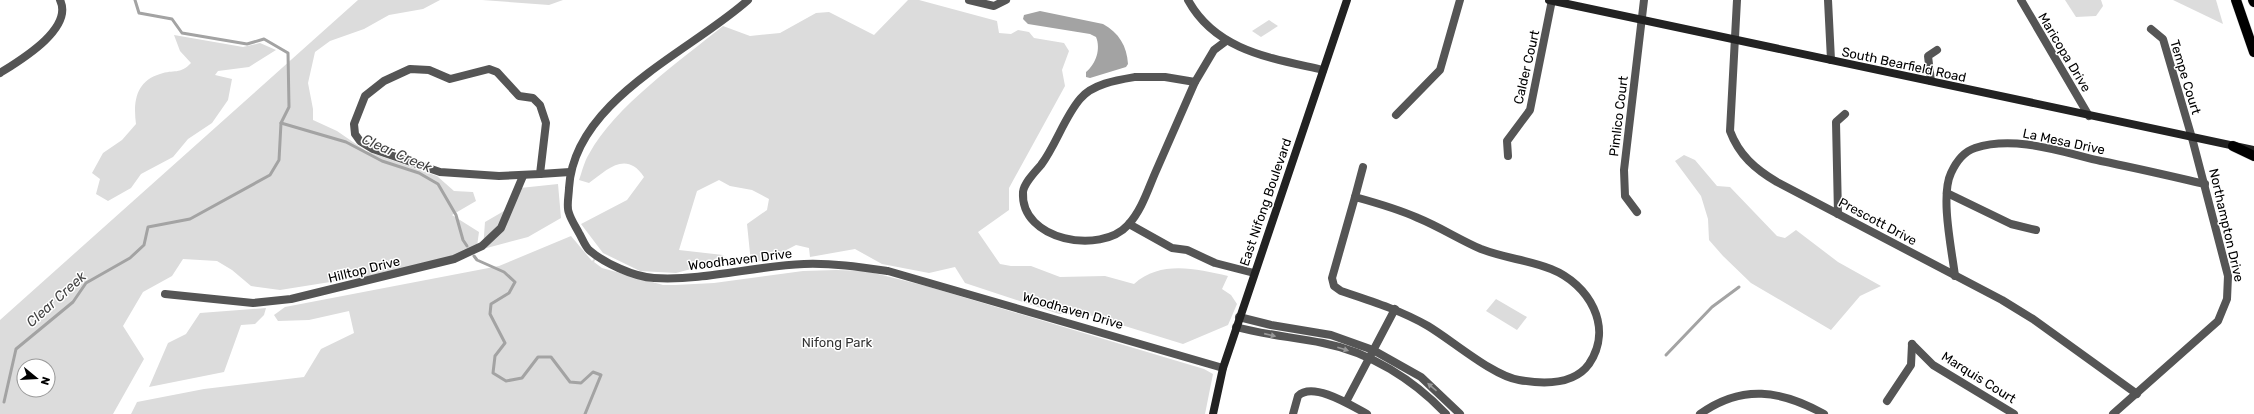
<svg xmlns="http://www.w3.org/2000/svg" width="2254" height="414" viewBox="0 0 2254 414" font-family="Rubik,sans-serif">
	<rect width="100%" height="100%" fill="#fff"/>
	<!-- green -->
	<g fill="#dcdcdc" fill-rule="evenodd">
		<path d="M358,0H440L423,9L389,15L364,29L330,41L315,52L308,83L313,109V120L337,131L366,151L437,176L454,191L473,192L476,201L452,215L479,232L477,246L437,265L280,290L251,286L232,270L217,261L183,259L172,276L143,292L123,326L144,359L113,414H0V320ZM24,366H48V390H24Z"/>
		<path d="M482,0H563L549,5Z"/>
		<path d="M908,0H919L997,21L999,33L1011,34L1018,30L1029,32L1034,38L1064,43L1069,51L1062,70L1065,86L1009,188V210L978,232L1000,264L1011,266H1031L1060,277L1105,276L1134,284C1161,260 1196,269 1228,276L1222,289L1231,295L1237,304L1228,325L1183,344L1086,314H1059L965,283L955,267L929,273L882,264L855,249L810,257L809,248L796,245L771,258L751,263L747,224L767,210L769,199L752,190L730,186L719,180L697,191L679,250L723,255L725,260L676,273L640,271L603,253L581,224L627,200L644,177C626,150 607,170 589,183L579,180C582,172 584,162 589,154C614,107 681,60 723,26L750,36L780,33L816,13L829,12L874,35Z"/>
		<path d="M2065,0H2101L2103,6L2096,16L2076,17Z"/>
		<path d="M2173,0H2216L2223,24Z"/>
		<path d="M1269,20L1278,26L1261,37L1252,31Z"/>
		<path d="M174,35L243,47L260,43L276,50L249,67L218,71L215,75L232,79L228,100L212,123L188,139L173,157L141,174L131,188L108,201L96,194L100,179L92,173L103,153L122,140L136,124C133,102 136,81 160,74C174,69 180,75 191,63L180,51Z"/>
		<path d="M1684,155L1695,160L1717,186L1730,187L1777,236L1785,238L1796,230L1838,262L1881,286L1860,296L1831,330L1751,283L1723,256L1709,240L1708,219L1701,196L1675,161Z"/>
		<path d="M558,184L561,218L528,237L483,249L485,222L511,207L520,188Z"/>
		<path d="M571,236L592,261L598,254L594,262L602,268L663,285H675L714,283L803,271L836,270L866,271L926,286L1204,369L1213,374L1205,414H131L137,402L204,389L304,377L321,349L354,333L349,311L309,320L278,321L274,315L285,307L499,266Z"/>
		<path d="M1496,299L1527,317L1517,330L1486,311Z"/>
		<path d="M266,308L264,315L255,324L241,325L224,372L149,387L168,343L186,334L200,313Z"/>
	</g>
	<!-- water -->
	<path fill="#a3a3a3" d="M1040,11L1103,24C1119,33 1127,46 1128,64L1126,67L1090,78L1086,77V72C1096,64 1101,49 1096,37L1090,34L1028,24L1023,19L1024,15Z"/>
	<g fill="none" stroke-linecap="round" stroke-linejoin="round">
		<!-- stream -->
		<g stroke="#a3a3a3" stroke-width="3">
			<path d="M281,123L346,142L382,161L419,173L438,184L456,215L463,240L467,246"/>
			<path d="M474,256L477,260L504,272L515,282L509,293L491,304L490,314L505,343L495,356L493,373L506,381L522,378L538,357H551L570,382L581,383L593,372L601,375L585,414"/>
			<path d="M1666,355L1712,307L1739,287"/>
			<path d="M4,402L16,349L73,302L86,283L130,258L144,245L148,227L190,219L270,175L279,160L281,123L289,107L288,53L264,39L247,44L182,33L172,19L139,13L135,0"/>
		</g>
		<!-- primary casing -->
		<g stroke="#dbdbdb" stroke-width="11">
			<g id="primary">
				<path d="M2236,0L2254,52"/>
				<path d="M2253,0L2254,2"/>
				<path d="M2233,146L2254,156"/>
			</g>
		</g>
		<!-- street -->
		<g stroke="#555" stroke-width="8">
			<path d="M748,0C690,52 574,100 569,188C569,195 566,207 569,213C571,220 576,227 579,233C582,238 585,246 589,250C604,263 634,277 654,278C705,281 754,266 804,264C833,263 860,267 888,271L1223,368"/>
			<path d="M969,0L994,6L1006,0"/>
			<path d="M1188,0C1216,51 1271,58 1323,70"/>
			<path d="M1737,0L1730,131C1739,155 1755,169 1777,182L2002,300L2033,319L2137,394"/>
			<path d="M1828,0L1831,60"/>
			<path d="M2021,0L2089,116"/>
			<path d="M410,69L429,70L450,79L489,69L497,72L519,96L533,98L540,105L546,123L540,174L499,176L440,172L373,149L360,141L355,134L354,124L365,96L384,81Z"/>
			<path d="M0,73C19,61 74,29 60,0"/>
			<path d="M1135,77H1165L1195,82C1182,112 1169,141 1156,171C1148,189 1142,210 1128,225C1101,255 1020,241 1023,192C1024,183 1035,172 1041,165C1056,145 1064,118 1080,99C1092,84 1117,80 1135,77Z"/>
			<path d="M1931,81L1928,56L1937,50"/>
			<path d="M1195,82L1214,50L1226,41"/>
			<path d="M1396,115L1440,70L1460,0"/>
			<path d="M1508,156L1507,141L1530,110L1552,0"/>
			<path d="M540,174L570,172"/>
			<path d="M1947,193L2011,224L2036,230"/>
			<path d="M1355,197L1363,167"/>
			<path d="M1355,197C1377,203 1398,209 1418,218C1440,227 1460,240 1481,249C1504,258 1528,260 1551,269C1589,284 1614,327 1589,364C1574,385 1542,384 1519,380C1493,376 1453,341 1428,326C1400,310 1371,301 1341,291L1334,286L1332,278Z"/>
			<path d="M1637,212L1625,196L1624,170L1644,0"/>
			<path d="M1838,214L1836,122L1845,114"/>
			<path d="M1129,224L1172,248L1187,250L1215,263L1254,273"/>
			<path d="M1955,276C1952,251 1940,196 1951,173C1956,162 1963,152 1975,148C2015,135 2062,152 2101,161C2136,168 2170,176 2205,184"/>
			<path d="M165,294L253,303L291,299L454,259L482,246L501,228L523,176"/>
			<path d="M1239,317L1271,325L1331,335L1373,350L1421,377L1460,414"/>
			<path d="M1236,327C1265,335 1294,337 1323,343C1370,352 1414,380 1446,414"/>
			<path d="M1912,344L1933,365L2014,414"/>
			<path d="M1887,401L1911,365L1912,344"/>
			<path d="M1346,402L1395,309"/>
			<path d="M1293,414L1298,396C1313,381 1352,406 1367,414"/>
			<path d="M1700,414C1742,384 1781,390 1824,414"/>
			<path d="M2113,414L2218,321L2227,299L2228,276L2192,138L2163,39L2151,29"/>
		</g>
		<!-- secondary -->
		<g stroke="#222" stroke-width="8">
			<path d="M1549,0L2254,150"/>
			<path d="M1213,414L1223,368L1347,0"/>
		</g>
		<!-- primary -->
		<use href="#primary" stroke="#000" stroke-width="10"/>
	</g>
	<!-- one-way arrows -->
	<defs><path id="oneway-solid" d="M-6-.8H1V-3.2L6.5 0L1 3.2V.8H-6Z"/></defs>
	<g fill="#999">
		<use href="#oneway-solid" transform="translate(1270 335) rotate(13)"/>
		<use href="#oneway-solid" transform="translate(1343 349) rotate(18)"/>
		<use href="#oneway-solid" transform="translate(1432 387) rotate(-139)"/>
	</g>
	<g text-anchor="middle" stroke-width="3" stroke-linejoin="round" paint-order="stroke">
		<!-- street labels -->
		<g font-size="13" fill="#000" stroke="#fff">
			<text transform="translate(2065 52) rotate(59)" y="5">Maricopa Drive</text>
			<text transform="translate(1904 64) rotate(12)" y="5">South Bearfield Road</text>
			<text transform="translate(1526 67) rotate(-77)" y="5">Calder Court</text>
			<text transform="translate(2186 77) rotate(73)" y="5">Tempe Court</text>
			<text transform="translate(1618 116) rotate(-83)" y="5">Pimlico Court</text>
			<text transform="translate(2064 141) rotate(12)" y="5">La Mesa Drive</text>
			<text transform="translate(1265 202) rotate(-71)" y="5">East Nifong Boulevard</text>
			<text transform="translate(1878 221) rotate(28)" y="5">Prescott Drive</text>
			<text transform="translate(2227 225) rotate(77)" y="5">Northampton Drive</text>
			<text transform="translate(740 259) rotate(-7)" y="5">Woodhaven Drive</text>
			<text transform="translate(364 269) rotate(-14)" y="5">Hilltop Drive</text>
			<text transform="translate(1073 310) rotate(16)" y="5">Woodhaven Drive</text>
			<text transform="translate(1979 377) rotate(32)" y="5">Marquis Court</text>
		</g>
		<!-- park labels -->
		<g font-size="13" fill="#333" stroke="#fff">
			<text x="837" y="347">Nifong Park</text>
		</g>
		<!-- water labels -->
		<g font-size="14" font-style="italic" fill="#444" stroke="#fff">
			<text transform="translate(397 153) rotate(24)" y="5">Clear Creek</text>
			<text transform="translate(56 299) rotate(-42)" y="5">Clear Creek</text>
		</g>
	</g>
	<!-- north arrow -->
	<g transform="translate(36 378) rotate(108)"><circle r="19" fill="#ffffff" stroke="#999999"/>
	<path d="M0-3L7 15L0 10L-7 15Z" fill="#000000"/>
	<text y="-6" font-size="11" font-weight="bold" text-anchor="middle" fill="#000000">N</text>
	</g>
</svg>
